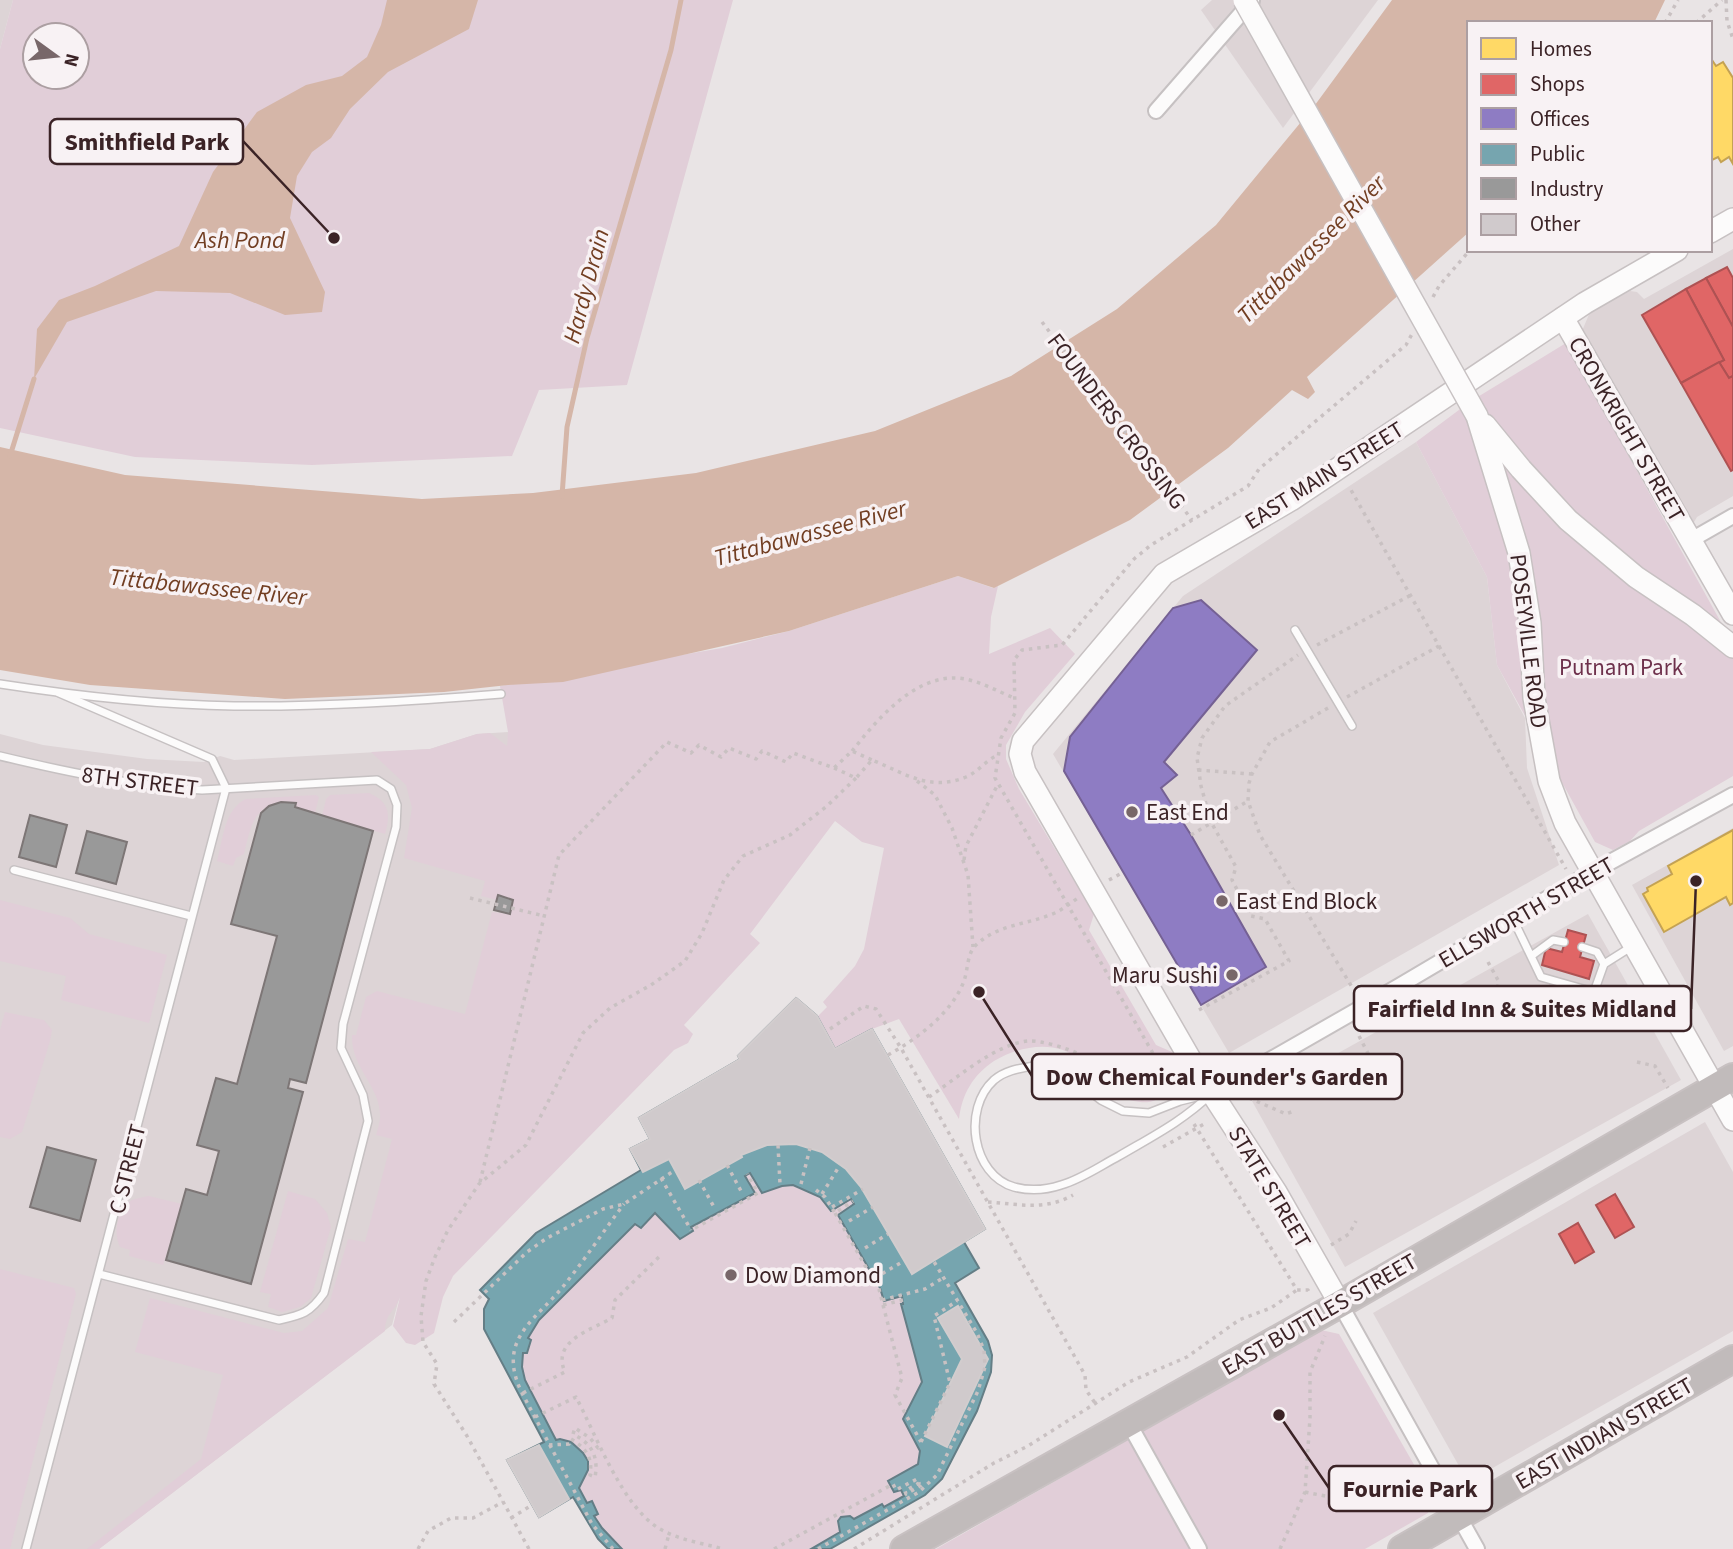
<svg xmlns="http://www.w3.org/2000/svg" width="1733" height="1549" viewBox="0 0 1733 1549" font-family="'Source Sans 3',sans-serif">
	<rect width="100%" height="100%" fill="#e9e4e5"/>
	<!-- built -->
	<g fill="#ddd4d6">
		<path d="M0,0H13L0,49Z"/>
		<path d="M1212,0H1378L1283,128L1201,10Z"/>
		<path d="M1733,249V496L1697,517L1694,522L1689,524L1582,331L1590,312L1630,291L1637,292L1644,299Z"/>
		<path d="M1416,442L1487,577L1497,665L1525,718L1527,768L1559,865L1229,1053L1053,754L1183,596Z"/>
		<path d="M508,732L507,894L513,900L510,914L502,912L392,1325L99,1549H0V734L43,745L147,759L204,762L220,756L234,760L430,749L477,734Z"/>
		<path d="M1733,828V1046L1724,1051L1632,885Z"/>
		<path d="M1588,914L1681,1080L1345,1267L1252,1101Z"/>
		<path d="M1705,1122L1733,1172V1331L1468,1482L1373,1313Z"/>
	</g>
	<!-- green -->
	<g fill="#e1ced8" fill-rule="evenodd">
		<path d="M13,0H733L627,385L539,390L512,456L312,465L135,457L0,428V49ZM35,35H77V77H35Z"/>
		<path d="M1566,343L1733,644V776L1639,831L1630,841L1613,850L1595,842L1497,665L1487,577L1416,442L1471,401Z"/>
		<path d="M958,576L993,588L998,586L991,617L989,654L1050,628L1075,654L1025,712L1006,745V759L1019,789L1094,914L1089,930L1156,1045L1172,1052L1186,1079C1173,1089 1158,1105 1140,1102C1105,1098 1103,1079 1080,1060C1056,1039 1019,1046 994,1061C973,1075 962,1094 959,1119L899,1019L872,1029L985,1229L964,1242L979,1268L955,1283L988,1341L992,1355L991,1372L977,1411L942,1479L925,1495L830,1549H608L598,1539L573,1498L539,1517L507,1460L544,1442L484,1329L483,1318L489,1299L480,1290L536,1233L641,1170L630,1149L650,1138L639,1118L739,1059L738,1056L796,998L818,1016L827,1007L823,1002L855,966L864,949L884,848L862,842L835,821L750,934L760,943L684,1025L693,1034L688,1043L674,1050L453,1276L443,1297L434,1333L415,1345L406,1343L393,1326L400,1297C395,1312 385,1313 385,1331L99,1549H87L201,1459L223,1375L135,1352L150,1298L284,1333L302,1331L328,1308L348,1239L365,1242L392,1139L376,1135C378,1128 381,1120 380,1113C378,1084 351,1067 352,1035H356L366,997L377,991L465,1014L492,912L510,914L513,900L498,895L497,900L481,896L485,881L404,858L412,808L406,785L371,752L430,749L477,734L490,733L507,746L508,732L500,686L722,648L789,631Z"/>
		<path d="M369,793C389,802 391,813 385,834L322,816L326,799L330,795Z"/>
		<path d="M316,795L319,797L315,813L295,807L296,803C255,800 252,821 244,854L236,858L233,866L217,861C223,840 224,809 246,799Z"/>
		<path d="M0,900L70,918L89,934L167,955L149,1023L61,1000L66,976L0,961Z"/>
		<path d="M5,1012L44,1020L52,1030L50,1041L22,1132L10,1139L0,1137V1030Z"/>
		<path d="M288,1191L315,1199L327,1213L331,1227L311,1298L300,1307L282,1312L268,1307L271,1294L260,1292Z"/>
		<path d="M149,1196L182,1204L163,1265L129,1256L130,1250L120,1247C113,1232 117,1209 132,1200C137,1198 144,1197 149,1196Z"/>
		<path d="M0,1269L74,1288L76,1294L10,1549H0Z"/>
		<path d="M1321,1330L1339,1334L1432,1496L1428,1513L1365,1549H936Z"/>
	</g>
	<!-- water -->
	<g fill="#d5b6a8">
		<path d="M387,0H478L469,29L388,72L350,109L331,138L312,152L297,176L290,218L325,292L322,312L285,315L230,293L156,291L67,322L34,379L37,329L59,300L95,286L179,246L213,172L257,112L306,85L342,76L367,57L381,25Z"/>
		<path d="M1392,0H1665L1654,23H1469V232L1307,377L1315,392L1308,399L1292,390L1228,448L1130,520L994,588L958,576L789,631L563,682L508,685L444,692L285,699L90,685L0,670V447L125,475L422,499L533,493L696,473L875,431L1011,376L1117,309L1216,225L1315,105Z"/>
	</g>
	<!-- homes -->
	<g fill="#ffd966" stroke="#c4a253" stroke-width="2">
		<path d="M1710,57L1716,66L1723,62L1733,78V164L1729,157L1721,162L1718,157L1710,161Z"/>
		<path d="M1733,830V903L1730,905L1726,897L1664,932L1643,894L1648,891L1647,888L1672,874L1668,866Z"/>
	</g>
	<!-- shops -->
	<g fill="#e06666" stroke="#ae5253" stroke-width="2">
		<path d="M1727,267L1733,278V327L1706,278Z"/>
		<path d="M1706,278L1733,327V376L1729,378L1719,362L1724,360L1686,289Z"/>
		<path d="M1686,289L1724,360L1681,383L1642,315Z"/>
		<path d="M1719,362L1729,378L1733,376V470L1731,471L1681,383Z"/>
		<path d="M1568,930L1586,935L1580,957L1594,961L1589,979L1542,965L1546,948L1562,952Z"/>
		<path d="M1550,986L1571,992L1566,1009L1545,1003Z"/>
		<path d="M1615,1194L1634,1227L1615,1238L1596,1205Z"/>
		<path d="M1578,1223L1594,1252L1575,1263L1559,1234Z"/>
	</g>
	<!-- offices -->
	<path fill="#8e7cc3" stroke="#756194" stroke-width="2" d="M1201,600L1257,650L1164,762L1177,775L1161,788L1191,835L1266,967L1201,1005L1064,771L1070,737L1173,608Z"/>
	<!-- public -->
	<path fill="#76a5af" stroke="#647e86" stroke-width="2" d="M796,998L817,1016L835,1049L872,1029L985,1229L964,1242L979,1268L955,1283L988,1341L992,1355L991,1372L977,1411L942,1479L925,1495L830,1549H811L840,1532L838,1521L841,1517L850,1516L854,1519L882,1504L884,1507L904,1496L901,1490L894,1492L888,1481L918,1464L920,1451L903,1419L922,1382L901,1304H903L902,1296L884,1301L880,1288L838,1215L854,1204L851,1199L831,1211L820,1197L793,1185L782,1186L762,1193L750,1173L745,1176L755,1193L691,1227L693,1231L680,1239L655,1213L641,1228L635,1224L539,1320L528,1338L531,1340L527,1353H523L522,1367L525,1380L556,1440L560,1439L571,1442L583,1453L588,1461V1470L579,1488L587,1503L592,1501L598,1514L594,1516L602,1528L622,1549H608L598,1539L573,1497L539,1517L507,1460L544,1442L484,1329V1309L489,1299L480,1290L536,1233L641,1170L630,1149L650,1139L639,1118L740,1059L738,1056Z"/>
	<!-- industry -->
	<g fill="#999" stroke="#7d7676" stroke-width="2">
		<path d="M281,802L296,803L295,807L373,831L306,1083L290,1079L288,1088L303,1092L251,1284L166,1260L186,1189L207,1195L219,1151L197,1145L216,1078L237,1084L277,936L231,924L261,813L269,806Z"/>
		<path d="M30,815L67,825L56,867L19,857Z"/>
		<path d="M87,831L127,842L116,884L76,873Z"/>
		<path d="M498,895L513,900L510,914L494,910Z"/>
		<path d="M47,1147L96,1160L80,1221L30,1207Z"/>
	</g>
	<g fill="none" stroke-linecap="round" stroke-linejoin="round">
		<!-- stream -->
		<g stroke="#d5b6a8" stroke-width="5">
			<path d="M10,456L34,379"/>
			<path d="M562,496L567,427L587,338L671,50L681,0"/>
		</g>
	</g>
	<!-- building -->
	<g fill="#d0cacc" stroke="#d2cdce" stroke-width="2">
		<path d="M796,998L817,1016L835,1049L872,1029L985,1229L912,1274L861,1187L846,1169L822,1152L796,1144L767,1145L741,1155L742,1157L685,1189L669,1159L643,1172L630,1149L650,1139L639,1118L740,1059L738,1056Z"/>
		<path d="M958,1306L988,1359L947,1447L925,1436L962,1359L938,1318Z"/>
		<path d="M539,1445L569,1499L539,1517L507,1460Z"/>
	</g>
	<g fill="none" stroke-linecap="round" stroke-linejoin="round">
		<!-- lane casing -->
		<g stroke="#c6c1c2" stroke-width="10">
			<g id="lane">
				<path d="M1295,630L1352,726"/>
				<path d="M0,684C78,696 155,705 234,706C323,707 412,701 501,694"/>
				<path d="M0,756C67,772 133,786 202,790L377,780L391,789L397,805L396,827L343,1024L341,1048L363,1095L368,1121L324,1293C310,1313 302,1315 279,1320L99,1274"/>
				<path d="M14,870L191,916"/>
				<path d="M1513,919L1541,977L1594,992L1604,964L1631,947"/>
				<path d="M1582,947L1597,952L1604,964"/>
				<path d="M1534,954L1553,940L1564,942"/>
				<path d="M1039,1065L1064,1072L1101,1100L1123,1111L1149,1113L1180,1101L1212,1093C1183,1121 1153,1136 1119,1156C1100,1166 1082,1179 1061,1185C1046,1190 1029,1191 1014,1187C972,1175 962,1109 994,1080C1007,1069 1023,1068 1039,1065Z"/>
				<path d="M26,1549L226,788L212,759L59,693"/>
			</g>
		</g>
		<!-- street casing -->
		<g stroke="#c6c1c2" stroke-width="18">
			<g id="street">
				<path d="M1156,111L1252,1"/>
				<path d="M1691,540L1733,516"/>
				<path d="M1212,1093L1399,986L1592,872L1733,795"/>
				<path d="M1340,1304L1477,1549"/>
				<path d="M1128,1422L1199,1549"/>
			</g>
		</g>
		<!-- secondary casing -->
		<g stroke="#c7c1c2" stroke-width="24">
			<g id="secondary">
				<path d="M1710,232L1733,219"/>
				<path d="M1563,318L1733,614"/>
				<path d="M1477,416L1519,553L1530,623L1534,698L1549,781L1565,823L1733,1120"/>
				<path d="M1485,425L1521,469L1568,520L1636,577L1693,615L1733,647"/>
				<path d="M1340,1304L1276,1192L1193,1064L1025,772L1020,754L1023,741L1164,574L1291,500L1585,303L1677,250"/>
			</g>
		</g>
		<!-- highway casing -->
		<g stroke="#c8c1c2" stroke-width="30">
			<g id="highway">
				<path d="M904,1549L1340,1304L1733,1077"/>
				<path d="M1402,1549L1733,1359"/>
			</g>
		</g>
		<!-- path -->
		<g stroke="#c9c1c2" stroke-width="3.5" stroke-dasharray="3.5 5" stroke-linecap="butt">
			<path d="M1726,0L1727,21L1733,39"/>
			<path d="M1665,23L1678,0"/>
			<path d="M1696,23L1722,0"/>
			<path d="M1433,297L1439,286L1470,250"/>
			<path d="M1042,322L1192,520"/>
			<path d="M1317,645L1411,595"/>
			<path d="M1439,646L1566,869"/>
			<path d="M1347,697L1439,646L1351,490"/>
			<path d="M1328,708L1270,742L1252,774L1249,783L1248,801L1260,835L1352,987"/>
			<path d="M852,751C877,720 913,676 957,678C976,679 997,691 1014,698"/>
			<path d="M834,768L856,778L872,760C904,773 930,792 966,777C978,772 986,760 998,755"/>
			<path d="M1198,770L1252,774"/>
			<path d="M917,781L935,795L952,828L968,875L973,947"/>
			<path d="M1191,835L1248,801"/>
			<path d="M964,860L966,846L998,784"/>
			<path d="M1109,880L1122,873"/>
			<path d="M470,898L544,916"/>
			<path d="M1488,962L1499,982L1493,1002"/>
			<path d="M1199,1010L1289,961L1265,919L1251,916L1232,880L1236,867L1211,822L1201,786L1197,758L1202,738L1225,706L1298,655"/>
			<path d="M830,1029L864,1006L876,1009L901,1048L1085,1375L1086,1390L1095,1403"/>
			<path d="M1359,1036L1375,1067"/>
			<path d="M888,1055C917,1039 952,1013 964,981C968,970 967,953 976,945C997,925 1024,925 1050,915C1061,911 1069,904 1078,898"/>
			<path d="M1637,1062L1655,1066L1668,1088"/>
			<path d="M1174,1090L995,778L1001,738L1015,713L1014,660L1022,650L1062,645L1134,559L1151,545L1248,486L1259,469L1406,345L1412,334"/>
			<path d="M1165,1092L1173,1087L1178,1074"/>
			<path d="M929,1097C956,1079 995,1044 1028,1041C1041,1040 1070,1049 1081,1055C1088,1060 1093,1069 1099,1075C1113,1089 1131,1103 1151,1097"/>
			<path d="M1249,1098L1286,1114L1294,1111"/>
			<path d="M1194,1124L1297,1290H1308L1309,1292"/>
			<path d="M778,1145L780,1184"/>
			<path d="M1163,1147L1204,1124"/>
			<path d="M727,1165L741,1191"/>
			<path d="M661,1178L691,1230"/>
			<path d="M699,1180L714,1207"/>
			<path d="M480,1182L559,855L667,742L691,753L699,745L721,757L729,748L756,759L762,751L786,762L793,753L834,768L852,751L872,760"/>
			<path d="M801,1184L810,1148"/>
			<path d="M816,1190L825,1197L835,1213L853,1201"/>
			<path d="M822,1194L840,1165"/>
			<path d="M988,1202C1018,1204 1045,1211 1073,1195"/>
			<path d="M832,1207L863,1189"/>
			<path d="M835,1213L871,1276"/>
			<path d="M849,1221L873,1207"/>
			<path d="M695,1228L758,1193L747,1174"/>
			<path d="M1331,1245L1349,1234L1356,1221"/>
			<path d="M865,1248L888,1234"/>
			<path d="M882,1300L925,1289L943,1278"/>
			<path d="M903,1300L883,1305L879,1289L873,1279L904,1261"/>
			<path d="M883,1305L902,1378L895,1395L921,1442"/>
			<path d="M454,1322L527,1252L547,1238L603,1209L624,1204L675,1170"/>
			<path d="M523,1393L565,1372C551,1341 591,1330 612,1318L615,1300L662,1254"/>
			<path d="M535,1417L576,1397C596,1435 623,1508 660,1529C679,1540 702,1543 723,1549"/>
			<path d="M921,1442L950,1383L934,1316L957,1301"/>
			<path d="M549,1445L569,1444L571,1439C586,1448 593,1458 590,1475L595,1477C599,1456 591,1443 573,1434L575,1428L590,1438L598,1448L601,1447"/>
			<path d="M1305,1492L1350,1501L1431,1507"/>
			<path d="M511,1518L532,1505"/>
			<path d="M418,1549L428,1531L451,1518H473L503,1502"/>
			<path d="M529,1549L467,1436L434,1384L437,1364L423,1342L421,1316L426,1281L435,1257L448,1230L479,1184L526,1145L583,1033L610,1008L651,985L685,961L702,933L724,880L743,856L790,835L827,806L856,778"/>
			<path d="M613,1549L592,1524L522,1393C494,1336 540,1319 569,1279C588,1255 605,1229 624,1204"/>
			<path d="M665,1549L669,1534"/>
			<path d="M774,1549L893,1484L896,1490L917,1479L919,1483L905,1491L906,1494L920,1486L922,1490"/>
			<path d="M818,1549L919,1492L937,1475L978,1391L985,1367L984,1350L977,1333L933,1260"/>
			<path d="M854,1549L994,1463L1028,1446L1129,1382L1187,1357L1239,1320L1271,1308L1297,1290"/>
			<path d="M1280,1549L1305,1492L1310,1418V1372L1325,1336"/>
		</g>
		<!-- lane -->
		<use href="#lane" stroke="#fcfbfb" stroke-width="7"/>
		<!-- street -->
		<use href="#street" stroke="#fcfbfb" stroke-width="14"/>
		<!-- secondary -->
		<use href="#secondary" stroke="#fcfbfb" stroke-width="21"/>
		<!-- highway -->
		<use href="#highway" stroke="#c1bbbb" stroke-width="26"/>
		<!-- secondary-bridge casing -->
		<g stroke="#c7c1c2" stroke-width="24" stroke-linecap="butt">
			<path id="secondary-bridge" d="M1244,0L1477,416"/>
		</g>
		<!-- secondary-bridge -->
		<use href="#secondary-bridge" stroke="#fcfbfb" stroke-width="21"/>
	</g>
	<!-- markers -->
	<g fill="#786769" stroke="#f8f2f4" stroke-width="2.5">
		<circle cx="1132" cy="812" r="7"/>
		<circle cx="1222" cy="901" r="7"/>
		<circle cx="1232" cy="975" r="7"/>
		<circle cx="731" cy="1275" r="7"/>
	</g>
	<g text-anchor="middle" stroke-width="7" stroke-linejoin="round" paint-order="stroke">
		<!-- street labels -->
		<g font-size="23" fill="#3b2326" stroke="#f8f2f4">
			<text transform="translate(1117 421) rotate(53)" y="8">FOUNDERS CROSSING</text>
			<text transform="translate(1627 429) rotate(60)" y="8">CRONKRIGHT STREET</text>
			<text transform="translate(1324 475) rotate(-32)" y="8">EAST MAIN STREET</text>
			<text transform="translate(1529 641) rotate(83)" y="8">POSEYVILLE ROAD</text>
			<text transform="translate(140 781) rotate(7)" y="8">8TH STREET</text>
			<text transform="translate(1526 912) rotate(-30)" y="8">ELLSWORTH STREET</text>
			<text transform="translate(127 1169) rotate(-76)" y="8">C STREET</text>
			<text transform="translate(1270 1187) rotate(59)" y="8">STATE STREET</text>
			<text transform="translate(1319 1314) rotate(-30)" y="8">EAST BUTTLES STREET</text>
			<text transform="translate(1604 1433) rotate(-30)" y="8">EAST INDIAN STREET</text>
		</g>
		<!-- park labels -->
		<g font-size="23" fill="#6e314c" stroke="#f8f2f4">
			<text x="1621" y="675">Putnam Park</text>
		</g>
		<!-- poi labels -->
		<g font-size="23" fill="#3b2326" stroke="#f8f2f4" text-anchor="start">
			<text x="1146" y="820">East End</text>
			<text x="1236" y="909">East End Block</text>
			<text x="1218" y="983" text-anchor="end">Maru Sushi</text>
			<text x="745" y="1283">Dow Diamond</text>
		</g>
		<!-- water labels -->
		<g font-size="24" font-style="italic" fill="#723e22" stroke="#f8f2f4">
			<text x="240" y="248">Ash Pond</text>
			<text transform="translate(1311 249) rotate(-45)" y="8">Tittabawassee River</text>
			<text transform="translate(586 286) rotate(-75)" y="8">Hardy Drain</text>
			<text transform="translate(810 533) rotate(-15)" y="8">Tittabawassee River</text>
			<text transform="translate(208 587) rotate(6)" y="8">Tittabawassee River</text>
		</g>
	</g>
	<!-- callouts -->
	<path fill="none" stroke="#3b2326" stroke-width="2.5" d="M334 238L243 141M1696 881L1691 1009M979 992L1032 1076M1279 1415L1329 1488"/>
	<g fill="#3b2326" stroke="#f8f2f4" stroke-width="2.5">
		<circle cx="334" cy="238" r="7"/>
		<circle cx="1696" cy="881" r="7"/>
		<circle cx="979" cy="992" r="7"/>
		<circle cx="1279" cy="1415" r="7"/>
	</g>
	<g fill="#f8f2f4" stroke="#3b2326" stroke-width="2.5">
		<rect x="50" y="119" width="193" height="45" rx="7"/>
		<rect x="1354" y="986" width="337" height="45" rx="7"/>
		<rect x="1032" y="1054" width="370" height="45" rx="7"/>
		<rect x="1329" y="1466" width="163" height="45" rx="7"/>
	</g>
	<g font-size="24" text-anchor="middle" font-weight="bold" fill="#3b2326">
		<text x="147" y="150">Smithfield Park</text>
		<text x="1522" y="1017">Fairfield Inn &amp; Suites Midland</text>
		<text x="1217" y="1085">Dow Chemical Founder's Garden</text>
		<text x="1410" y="1497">Fournie Park</text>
	</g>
	<!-- legend -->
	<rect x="1467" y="21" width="245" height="231" fill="#f8f2f4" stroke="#ac9fa2" stroke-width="2"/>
	<rect x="1481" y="38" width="35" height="21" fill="#ffd966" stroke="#ac9fa2" stroke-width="2"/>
	<text x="1530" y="56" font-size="21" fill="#3b2326">Homes</text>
	<rect x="1481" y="74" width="35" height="21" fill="#e06666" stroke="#ac9fa2" stroke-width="2"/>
	<text x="1530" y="91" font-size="21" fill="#3b2326">Shops</text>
	<rect x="1481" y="108" width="35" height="21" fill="#8e7cc3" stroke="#ac9fa2" stroke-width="2"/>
	<text x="1530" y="126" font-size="21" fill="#3b2326">Offices</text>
	<rect x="1481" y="144" width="35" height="21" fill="#76a5af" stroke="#ac9fa2" stroke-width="2"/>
	<text x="1530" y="161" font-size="21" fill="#3b2326">Public</text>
	<rect x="1481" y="178" width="35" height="21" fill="#999999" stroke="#ac9fa2" stroke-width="2"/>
	<text x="1530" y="196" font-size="21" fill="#3b2326">Industry</text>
	<rect x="1481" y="214" width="35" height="21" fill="#d0cacc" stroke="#ac9fa2" stroke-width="2"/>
	<text x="1530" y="231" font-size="21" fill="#3b2326">Other</text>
	<!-- north arrow -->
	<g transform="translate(56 56) rotate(105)"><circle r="33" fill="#f8f2f4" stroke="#ac9fa2" stroke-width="2"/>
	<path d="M0-5L12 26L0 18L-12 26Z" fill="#786769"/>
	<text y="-10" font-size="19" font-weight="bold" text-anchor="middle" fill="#3b2326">N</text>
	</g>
</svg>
